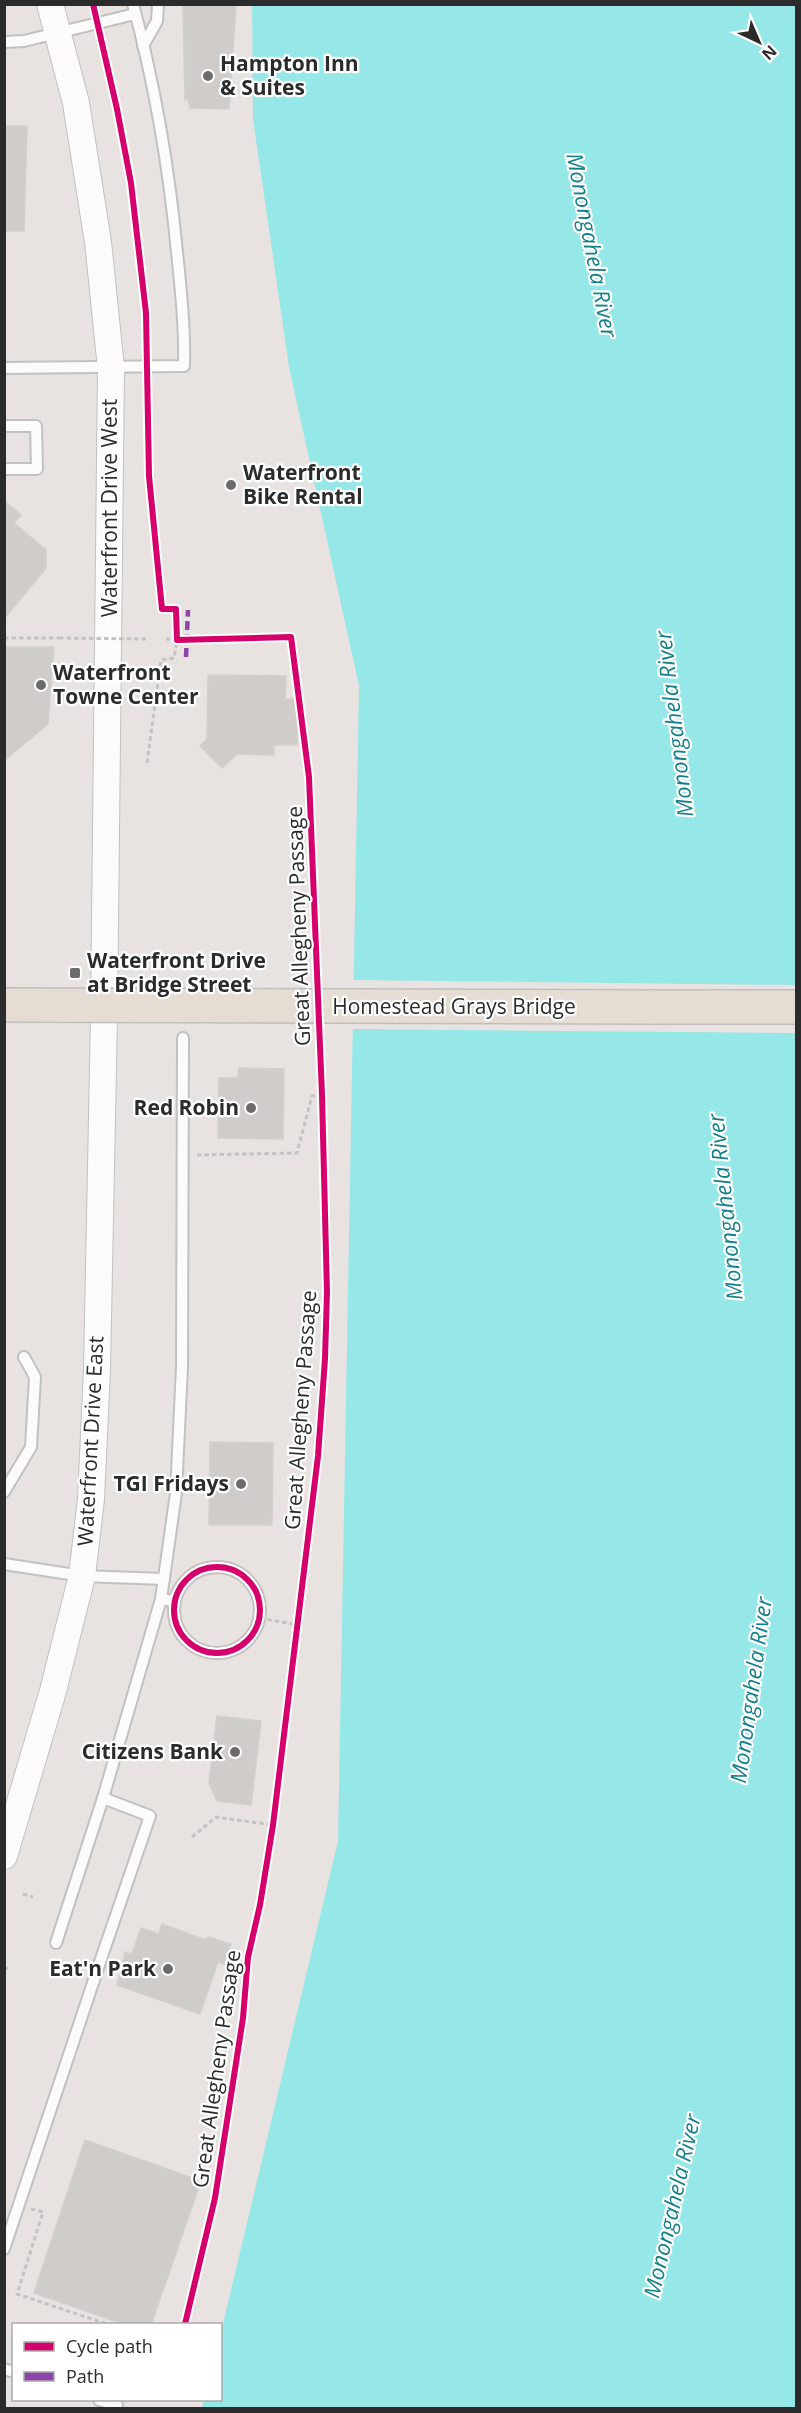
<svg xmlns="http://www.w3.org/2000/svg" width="801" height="2413" viewBox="0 0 801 2413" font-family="'Open Sans',sans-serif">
	<rect width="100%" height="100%" fill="#e8e3e0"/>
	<!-- water -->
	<path fill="#96e7e8" d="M252,5H796V2408H202L204,2400H220L221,2332L338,1841L359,686L289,367L253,119Z"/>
	<!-- pier -->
	<path fill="#e8e3e0" d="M351,980L796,985V1033L350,1029Z"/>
	<!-- building -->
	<g fill="#d0ccca" stroke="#d3cfcc" stroke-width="1.5">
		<path d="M183,4H236L229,109L190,108L188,99L185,100Z"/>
		<path d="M4,126H27L24,231H4Z"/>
		<path d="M4,501L21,515L14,523L46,550V568L4,619Z"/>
		<path d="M4,647H54L48,724L4,761Z"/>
		<path d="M208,675L286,676L285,699H298L297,745H274V755L237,754L222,768L200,746L207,739Z"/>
		<path d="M239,1068L284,1069L283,1139L218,1138L219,1078H238Z"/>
		<path d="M210,1442L273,1443L272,1525H209Z"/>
		<path d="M217,1716L261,1721L251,1805L217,1801L209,1783Z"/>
		<path d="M162,1924L206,1940L208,1937L231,1944L224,1964L218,1962L200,2014L117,1985L125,1952L132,1954L141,1928L159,1934Z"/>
		<path d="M85,2140L201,2181L151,2325H126L34,2293Z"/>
	</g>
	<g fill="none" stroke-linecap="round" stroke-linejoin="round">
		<!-- service casing -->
		<g stroke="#c2c1c1" stroke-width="14">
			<g id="service">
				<path d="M4,42L24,41L135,14"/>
				<path d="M143,46L157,21L158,4"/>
				<path d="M4,368L184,366C185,328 181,291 177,252C169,169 155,85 133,4"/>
				<path d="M4,426H36L37,469H4"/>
				<path d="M4,1492L31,1447L35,1377L24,1357"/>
				<path d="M4,1564L82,1576L164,1579"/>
				<circle cx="217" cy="1610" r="43"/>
				<path d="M174,1601L161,1599L176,1493L182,1367L183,1038"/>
				<path d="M56,1943L103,1798"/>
				<path d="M4,2249L101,1959L150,1816L103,1798L161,1599"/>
				<path d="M4,2369L14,2372"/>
				<path d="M99,2400L117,2405"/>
			</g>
		</g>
		<!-- tertiary casing -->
		<g stroke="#c2c1c1" stroke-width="28">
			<path id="tertiary" d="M4,1856L53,1691L82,1576L91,1499L97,1369L104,1016L111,368L98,242L76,103L50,4"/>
		</g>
		<!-- primary casing -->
		<g stroke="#c0bebe" stroke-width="36">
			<path id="primary" d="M648,1007H796"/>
		</g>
		<!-- path -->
		<g stroke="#c3c3c3" stroke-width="3" stroke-dasharray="4.5 3" stroke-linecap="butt">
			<path d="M4,638H59"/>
			<path d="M147,763L161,660L174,658L177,640L166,639"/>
			<path d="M197,1155L297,1153L312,1096L322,1095"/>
			<path d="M260,1618L298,1625"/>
			<path d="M192,1837L216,1817L273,1825"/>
			<path d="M23,1894L33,1897"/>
			<path d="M4,1967L8,1969"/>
			<path d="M31,2209L43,2212L17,2294L107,2324"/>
		</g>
		<!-- service -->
		<use href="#service" stroke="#fcfbfa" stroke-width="10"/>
		<!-- tertiary -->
		<use href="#tertiary" stroke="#fcfbfa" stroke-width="26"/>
		<!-- primary -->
		<use href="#primary" stroke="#e5ddd4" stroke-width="33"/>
		<!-- primary-bridge casing -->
		<g stroke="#c0bebe" stroke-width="36" stroke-linecap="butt">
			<path id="primary-bridge" d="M4,1005L648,1007"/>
		</g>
		<!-- path-bridge -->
		<path stroke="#c3c3c3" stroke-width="3" stroke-dasharray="4.5 3" stroke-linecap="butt" d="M59,638L148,639"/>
		<!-- primary-bridge -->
		<use href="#primary-bridge" stroke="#e5ddd4" stroke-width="33"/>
		<!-- quiet -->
		<path stroke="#8e44ad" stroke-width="4.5" stroke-dasharray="9 4.5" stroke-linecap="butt" d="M186,657L188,610"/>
		<!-- cycleway casing -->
		<g stroke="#fff" stroke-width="10">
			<g id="cycleway">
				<path d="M93,4L117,109L131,183L146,313L149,476L162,609H176L177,640L291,637L309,777L322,1095L327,1292L325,1359L318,1456L273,1825L260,1905L248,1957L243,2018L215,2198L185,2324"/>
				<circle cx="217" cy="1610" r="43"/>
			</g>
		</g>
		<!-- cycleway -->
		<use href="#cycleway" stroke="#d6006c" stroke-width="6"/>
	</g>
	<!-- markers -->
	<g fill="#6d6b6a" stroke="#fff" stroke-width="2">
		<circle cx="208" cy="76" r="6"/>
		<circle cx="231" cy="485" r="6"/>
		<circle cx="41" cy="685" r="6"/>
		<rect x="69" y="967" width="12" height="12" rx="3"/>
		<circle cx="251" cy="1108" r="6"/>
		<circle cx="241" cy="1484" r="6"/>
		<circle cx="235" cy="1752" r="6"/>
		<circle cx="168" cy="1969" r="6"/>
	</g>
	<g text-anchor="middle" stroke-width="4.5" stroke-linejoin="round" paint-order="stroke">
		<!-- poi labels -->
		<g font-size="21" font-weight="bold" fill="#2b2b2b" stroke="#fff" text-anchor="start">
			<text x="220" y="71">Hampton Inn<tspan x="220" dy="24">&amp; Suites</tspan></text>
			<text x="243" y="480">Waterfront<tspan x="243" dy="24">Bike Rental</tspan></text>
			<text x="53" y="680">Waterfront<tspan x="53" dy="24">Towne Center</tspan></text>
			<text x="87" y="968">Waterfront Drive<tspan x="87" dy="24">at Bridge Street</tspan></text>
			<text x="239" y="1115" text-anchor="end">Red Robin</text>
			<text x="229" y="1491" text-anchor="end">TGI Fridays</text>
			<text x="223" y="1759" text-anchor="end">Citizens Bank</text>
			<text x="156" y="1976" text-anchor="end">Eat'n Park</text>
		</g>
		<!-- street labels -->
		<g font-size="21" fill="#2b2b2b" stroke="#fff">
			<text transform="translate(110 508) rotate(-90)" y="7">Waterfront Drive West</text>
			<text transform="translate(299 926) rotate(-92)" y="7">Great Allegheny Passage</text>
			<text x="454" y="1014">Homestead Grays Bridge</text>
			<text transform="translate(301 1410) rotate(-86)" y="7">Great Allegheny Passage</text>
			<text transform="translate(91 1441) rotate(-87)" y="7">Waterfront Drive East</text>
			<text transform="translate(217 2069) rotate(-82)" y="7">Great Allegheny Passage</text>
		</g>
		<!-- water labels -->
		<g font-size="22" font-style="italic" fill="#127f8a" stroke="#fff">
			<text transform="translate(592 245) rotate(79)" y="8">Monongahela River</text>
			<text transform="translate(674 724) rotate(-97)" y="8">Monongahela River</text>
			<text transform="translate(725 1207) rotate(-96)" y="8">Monongahela River</text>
			<text transform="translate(751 1690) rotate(-82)" y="8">Monongahela River</text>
			<text transform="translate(672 2206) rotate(-77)" y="8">Monongahela River</text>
		</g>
	</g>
	<!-- border -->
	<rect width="801" height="2413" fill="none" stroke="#2b2b2b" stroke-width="12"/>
	<!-- legend -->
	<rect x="12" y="2323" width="210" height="78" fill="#ffffff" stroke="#aaaaaa" stroke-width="1.5"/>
	<rect x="24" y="2342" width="30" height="9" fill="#d6006c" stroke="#aaaaaa" stroke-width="1.5"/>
	<text x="66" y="2353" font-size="18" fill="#2b2b2b">Cycle path</text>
	<rect x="24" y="2372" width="30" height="9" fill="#8e44ad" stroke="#aaaaaa" stroke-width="1.5"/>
	<text x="66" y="2383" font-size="18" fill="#2b2b2b">Path</text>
	<!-- north arrow -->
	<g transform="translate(759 42) rotate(136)" stroke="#ffffff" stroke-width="4.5" paint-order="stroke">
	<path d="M0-4.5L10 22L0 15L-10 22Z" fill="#2b2b2b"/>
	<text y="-9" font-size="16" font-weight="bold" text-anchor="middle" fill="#2b2b2b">N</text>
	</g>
</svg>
